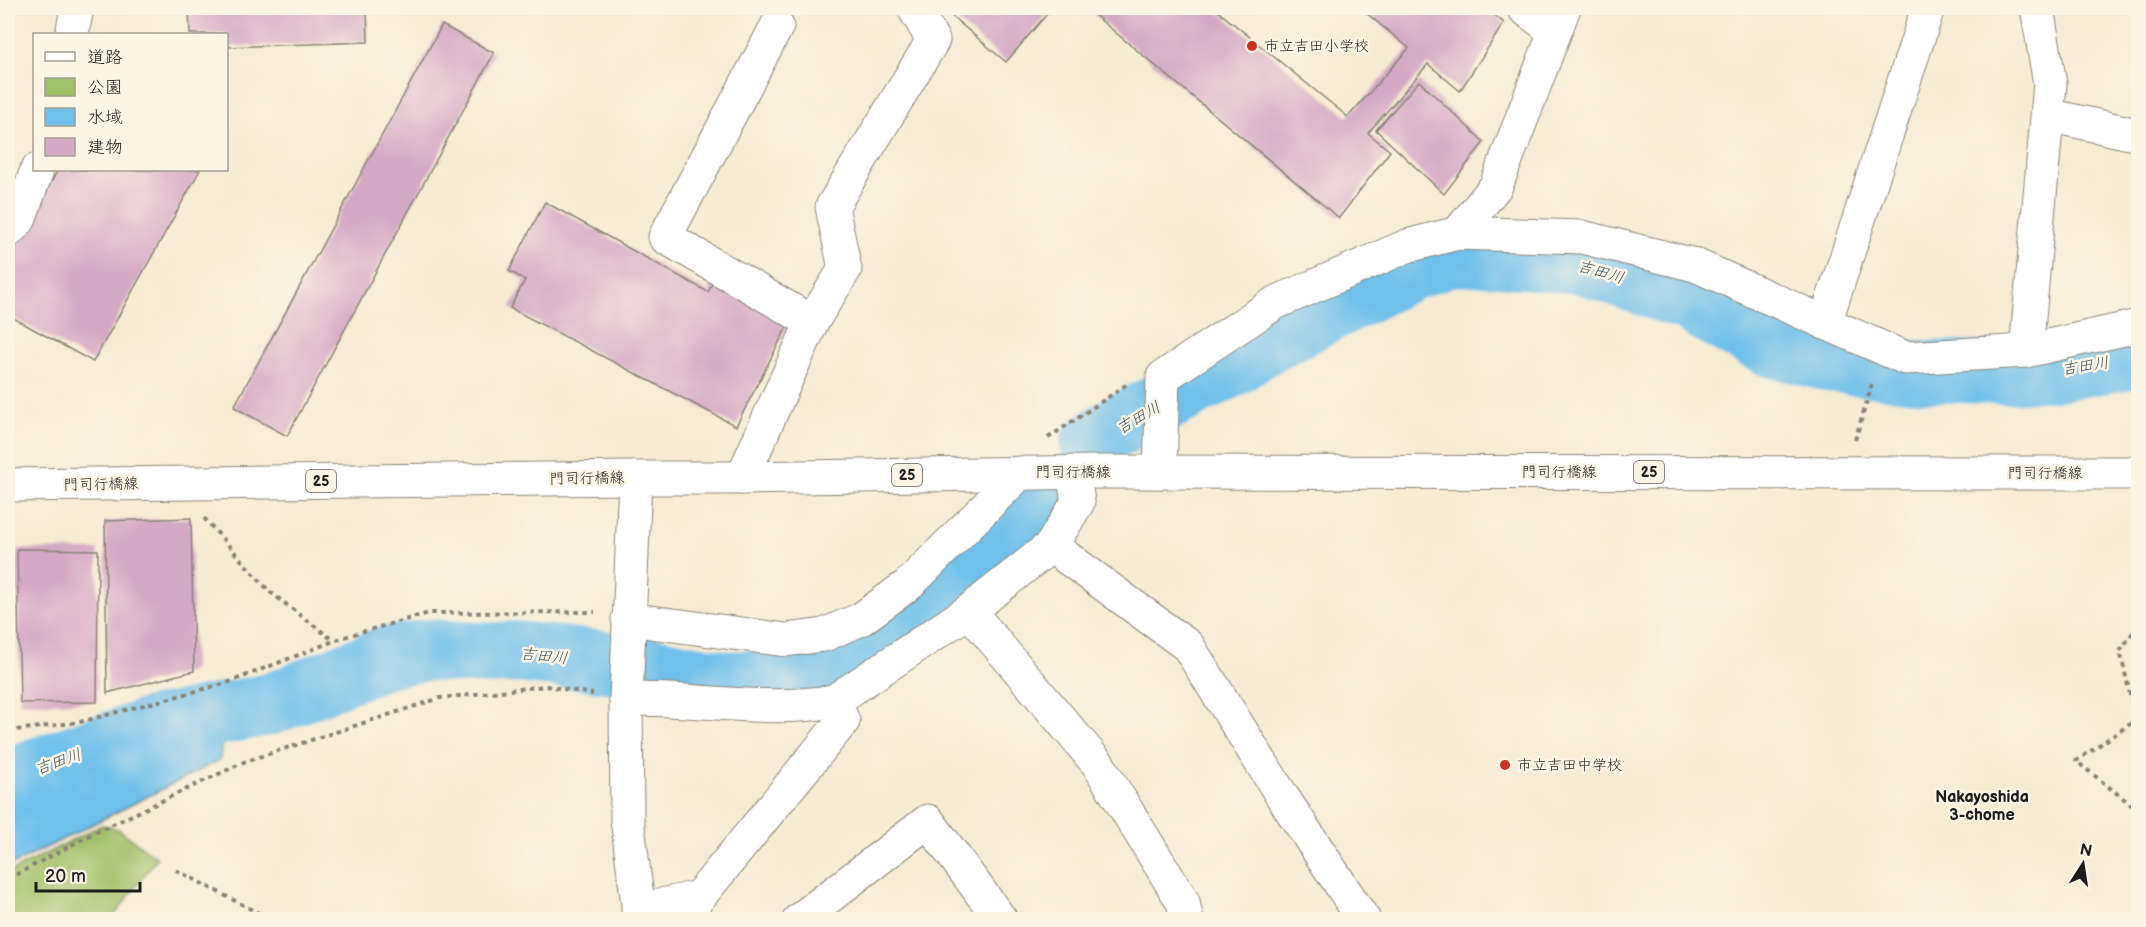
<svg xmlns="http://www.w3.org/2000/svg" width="2146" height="927" viewBox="0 0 2146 927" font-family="'Balsamiq Sans','Klee One',sans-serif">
	<rect width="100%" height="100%" fill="#fcf5e5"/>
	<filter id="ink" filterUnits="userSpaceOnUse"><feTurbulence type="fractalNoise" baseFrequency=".0167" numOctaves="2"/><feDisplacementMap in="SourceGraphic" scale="12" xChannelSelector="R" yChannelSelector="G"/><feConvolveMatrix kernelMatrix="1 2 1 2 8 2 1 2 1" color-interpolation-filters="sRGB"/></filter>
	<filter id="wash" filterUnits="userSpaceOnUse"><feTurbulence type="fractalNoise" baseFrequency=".008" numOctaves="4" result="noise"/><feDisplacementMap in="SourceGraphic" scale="24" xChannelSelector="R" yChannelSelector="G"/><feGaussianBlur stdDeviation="1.35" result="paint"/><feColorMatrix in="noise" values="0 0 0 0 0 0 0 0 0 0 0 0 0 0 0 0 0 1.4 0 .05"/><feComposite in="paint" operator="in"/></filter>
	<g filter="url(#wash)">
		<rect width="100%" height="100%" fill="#f6ebd3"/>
		<!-- green -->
		<path fill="#a1c068" stroke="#5e6e42" stroke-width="1.5" d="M102,825L118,829L157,858L112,919H8V873Z"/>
		<!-- water -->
		<path fill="#70c0eb" stroke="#466e84" stroke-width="1.5" d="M227,692L220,760L8,867V746Z"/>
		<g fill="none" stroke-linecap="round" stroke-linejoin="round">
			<!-- river -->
			<g stroke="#70c0eb" stroke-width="62">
				<path d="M1091,444L1110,430L1230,367L1267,343L1409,270L1449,256L1487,255L1583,263L1686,300L1769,346L1834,362L1915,371L2003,373L2058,370L2138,357"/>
				<path d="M8,779L151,728L271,704L386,657L428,650L489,654L517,652L641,666L726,682L795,679L819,671L857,651L941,592L1037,499"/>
			</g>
		</g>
		<g id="blocks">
			<!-- building -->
			<g fill="#d4a9c5">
				<path d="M189,8H367L368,42L226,47V34H190Z"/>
				<path d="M942,8H1052L1006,62Z"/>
				<path d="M1086,8H1214L1348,117L1409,48L1360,8H1485L1504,23L1460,91L1428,64L1368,133L1390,151L1339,218Z"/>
				<path d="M442,25L494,53L287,436L234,407Z"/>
				<path d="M1419,81L1484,142L1444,194L1376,130Z"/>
				<path d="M58,170H200L93,362L8,315V261Z"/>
				<path d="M545,202L708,292L712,284L716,285L788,325L736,426L510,308L525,280L509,271Z"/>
				<path d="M191,518L194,671L107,693L105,521Z"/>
				<path d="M17,549L98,550L97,702L20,703Z"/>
			</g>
		</g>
	</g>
	<g filter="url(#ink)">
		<use href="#blocks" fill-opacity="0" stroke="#898478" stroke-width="1.5"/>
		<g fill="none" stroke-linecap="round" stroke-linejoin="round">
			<!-- street casing -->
			<g stroke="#898478" stroke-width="35">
				<g id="street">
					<path d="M1524,8L1554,31"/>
					<path d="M777,26L665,237L812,322"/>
					<path d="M72,34L77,8"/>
					<path d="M2048,115L2138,135"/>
					<path d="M8,231L19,220L37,170"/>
					<path d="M1458,233L1496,186L1564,8"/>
					<path d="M1825,323L1928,8"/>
					<path d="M2026,351L2050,84L2037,8"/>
					<path d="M1073,472L1078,502L1051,546L1188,646L1282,796L1364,920"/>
					<path d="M1160,472L1163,377L1275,303L1407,246L1458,233L1582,237L1695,265L1905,358L2026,351L2138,326"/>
					<path d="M742,478L812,322L845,269L832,207L933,40L914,8"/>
					<path d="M1051,546L969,611L1098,764L1183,902L1187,920"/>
					<path d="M628,619L786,640L824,635L861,619L908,585L1020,473"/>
					<path d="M626,700C646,698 665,700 686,701C735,704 785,710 834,701"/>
					<path d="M638,910L699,897L843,721L834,701L969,611"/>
					<path d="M799,920L928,821L1001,920"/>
				</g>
			</g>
			<!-- secondary casing -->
			<g stroke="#898478" stroke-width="35">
				<path id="secondary" d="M635,478L626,700L627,819L640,920"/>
			</g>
			<!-- primary casing -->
			<g stroke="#898478" stroke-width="35">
				<path id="primary" d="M8,485L635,478H742L1096,472L2138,473"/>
			</g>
			<!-- path -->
			<g stroke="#898478" stroke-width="4" stroke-dasharray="4.5 4.5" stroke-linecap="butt">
				<path d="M1048,438L1129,383"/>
				<path d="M1855,440L1873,381"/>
				<path d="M204,518L270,592L333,640"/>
				<path d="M2138,625L2120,651L2136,720L2076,761L2138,810"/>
				<path d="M8,731L80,722L227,683L344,637L429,613L595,612"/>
				<path d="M176,870L272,920"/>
				<path d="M8,879L92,834L244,762L440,698L546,686L593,694"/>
			</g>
			<!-- street -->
			<use href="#street" stroke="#fff" stroke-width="33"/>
			<!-- secondary -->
			<use href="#secondary" stroke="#fff" stroke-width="33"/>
			<!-- primary -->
			<use href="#primary" stroke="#fff" stroke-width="33"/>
		</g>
	</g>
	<!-- markers -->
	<g fill="#c8321e" stroke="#fcf5e5" stroke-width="2">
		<circle cx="1252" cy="46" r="6"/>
		<circle cx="1505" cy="765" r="6"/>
	</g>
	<g text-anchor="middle" stroke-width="5" stroke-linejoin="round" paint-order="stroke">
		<!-- shield labels -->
		<g fill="#fcf5e5" stroke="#5f5d58" stroke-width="1.5">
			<rect x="1634" y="461" width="30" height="22" rx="4.5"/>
			<rect x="892" y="464" width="30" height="22" rx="4.5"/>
			<rect x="306" y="470" width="30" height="22" rx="4.5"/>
		</g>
		<g font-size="14" font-weight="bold" fill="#1c1c1c">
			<text x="1649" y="477">25</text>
			<text x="907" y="480">25</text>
			<text x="321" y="486">25</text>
		</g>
		<!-- poi labels -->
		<g font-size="15" fill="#1c1c1c" stroke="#fcf5e5" text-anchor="start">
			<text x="1264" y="51">市立吉田小学校</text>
			<text x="1517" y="770">市立吉田中学校</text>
		</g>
		<!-- street labels -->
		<g font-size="15" fill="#1c1c1c" stroke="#fcf5e5">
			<text x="1073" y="477">門司行橋線</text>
			<text x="1559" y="477">門司行橋線</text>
			<text x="2045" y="478">門司行橋線</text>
			<text transform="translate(587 478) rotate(-1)" y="5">門司行橋線</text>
			<text transform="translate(101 484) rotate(-1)" y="5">門司行橋線</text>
		</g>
		<!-- water labels -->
		<g font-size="16" font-style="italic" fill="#395564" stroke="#fcf5e5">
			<text transform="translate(1601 271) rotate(16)" y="6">吉田川</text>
			<text transform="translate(2085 365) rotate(-9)" y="6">吉田川</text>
			<text transform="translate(1138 417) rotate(-30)" y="6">吉田川</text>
			<text transform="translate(544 655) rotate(6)" y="6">吉田川</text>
			<text transform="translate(58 761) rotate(-20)" y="6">吉田川</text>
		</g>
		<!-- neighbourhood labels -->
		<g font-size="16" font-weight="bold" fill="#1c1c1c" stroke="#fcf5e5">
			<text x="1982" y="802">Nakayoshida<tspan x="1982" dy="18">3-chome</tspan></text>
		</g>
	</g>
	<!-- margin -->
	<rect width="2146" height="927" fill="none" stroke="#fcf5e5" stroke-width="30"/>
	<!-- legend -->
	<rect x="33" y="33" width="195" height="138" fill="#fcf5e5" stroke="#a29e95" stroke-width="1.5"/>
	<rect x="45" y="52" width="30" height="9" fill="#ffffff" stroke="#a29e95" stroke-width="1.5"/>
	<text x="87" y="63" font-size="18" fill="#1c1c1c">道路</text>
	<rect x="45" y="78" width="30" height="18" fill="#a1c068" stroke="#a29e95" stroke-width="1.5"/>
	<text x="87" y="93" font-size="18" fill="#1c1c1c">公園</text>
	<rect x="45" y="108" width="30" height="18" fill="#70c0eb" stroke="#a29e95" stroke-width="1.5"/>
	<text x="87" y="123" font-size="18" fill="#1c1c1c">水域</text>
	<rect x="45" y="138" width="30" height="18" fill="#d4a9c5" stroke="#a29e95" stroke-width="1.5"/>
	<text x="87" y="153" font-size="18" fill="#1c1c1c">建物</text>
	<!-- north arrow -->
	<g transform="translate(2083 864) rotate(12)" stroke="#fcf5e5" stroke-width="4.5" paint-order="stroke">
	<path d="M0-4.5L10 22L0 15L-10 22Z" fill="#1c1c1c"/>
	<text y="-9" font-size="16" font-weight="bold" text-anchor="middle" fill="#1c1c1c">N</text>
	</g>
	<!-- scale -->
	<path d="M36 882v9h104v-9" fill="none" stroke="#1c1c1c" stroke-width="3"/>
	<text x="45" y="882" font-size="18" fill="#1c1c1c" stroke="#fcf5e5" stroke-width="4.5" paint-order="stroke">20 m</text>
</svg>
